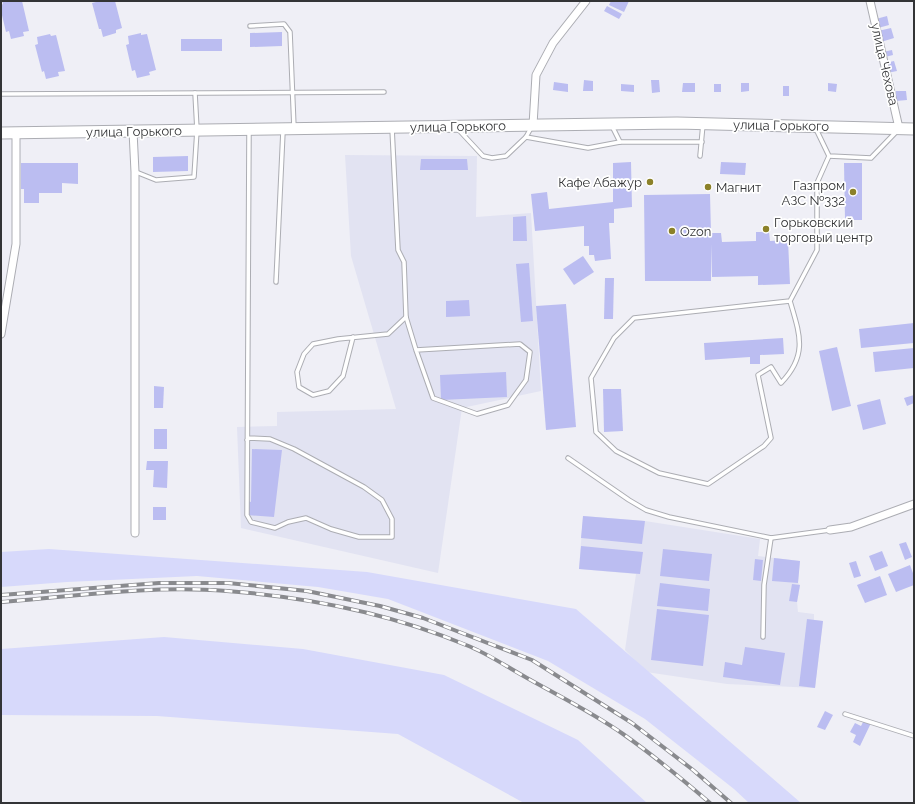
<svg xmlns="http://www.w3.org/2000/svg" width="915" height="804" viewBox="0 0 915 804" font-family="Raleway,sans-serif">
	<rect width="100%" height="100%" fill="#efeff6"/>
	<!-- built -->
	<g fill="#e2e3f2">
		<path d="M345,155L477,156L476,217L531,213L541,391L462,408L438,573L241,528L237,427L277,426V412L396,409L351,256Z"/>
		<path d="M583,516L645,521L760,539L758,556L800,561L798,583L800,585L797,602L798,612L814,614V620L823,621L815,688L727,684L646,672L625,650L636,574L579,569Z"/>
	</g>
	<!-- green -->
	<g fill="#d7d9fb">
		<path d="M49,549L367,572L576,609L801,803H749L734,789L645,719L548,661L388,599L318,587L197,576L67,582L1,587V552Z"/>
		<path d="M164,637L303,649L444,675L578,740L647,803H524L398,734L157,716L1,715V649Z"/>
	</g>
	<!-- building -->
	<g fill="#bbbdf1">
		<path d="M2,1H22L29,31L23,32L24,36L11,39L9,31L6,32L1,11V5L3,4Z"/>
		<path d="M95,1H115L122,28L116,30V33L103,37L101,29H99L92,3L96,2Z"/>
		<path d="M611,1H629L624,12L609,5Z"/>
		<path d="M607,6L622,14L619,19L604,11Z"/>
		<path d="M887,16L889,25L878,28L876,19Z"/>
		<path d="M891,28L894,38L881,42L878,31Z"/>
		<path d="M282,32V46L250,47V33Z"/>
		<path d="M141,33V35L147,34L156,70L149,72L150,75L137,78L135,70L132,71L126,45L129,44L128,36Z"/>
		<path d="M50,34L51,36L56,35L65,71L58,72L59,76L46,79L44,71L42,72L35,45L38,44L37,37Z"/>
		<rect x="181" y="39" width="41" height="12"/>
		<path d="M892,50L893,55L885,57L883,52Z"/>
		<path d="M894,61L897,71L887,73L885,63Z"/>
		<path d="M584,80L593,81V91H583Z"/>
		<path d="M651,80H659L660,92L652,93Z"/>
		<path d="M554,82L568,84V92L553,90Z"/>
		<path d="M683,83H695V92H682Z"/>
		<path d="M741,83H749V91L741,92Z"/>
		<path d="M828,83L837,84L836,92L828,91Z"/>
		<path d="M621,84L634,85V92L621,91Z"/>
		<rect x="714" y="84" width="7" height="8"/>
		<rect x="783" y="86" width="6" height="10"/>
		<path d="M896,91H906L907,100L896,101Z"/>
		<path d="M188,156V171L153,172V157Z"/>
		<path d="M421,159H467L468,170H420Z"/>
		<path d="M631,162L632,207L614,209V223H609L611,259L595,261L594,255H589V246H584V226L535,231L531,194L547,192L549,209L613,202V163Z"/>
		<path d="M721,162L746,163L745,175L720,174Z"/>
		<path d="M21,163H78V184L62,183V193H39V203H24V189H21Z"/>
		<path d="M844,163H862V220H845Z"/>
		<path d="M710,194L711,233H721L722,242L756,241V232H769L770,241L788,240L790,284L758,285V276L712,277L711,244V281H645L644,195Z"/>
		<path d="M526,216L527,241H513V217Z"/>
		<path d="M583,256L594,272L574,285L563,269Z"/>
		<path d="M529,263L533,321L521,322L516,264Z"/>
		<path d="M605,278H614L613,319H604Z"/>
		<path d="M469,300L470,316L446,317V301Z"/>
		<path d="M566,304L576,427L546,430L536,306Z"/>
		<path d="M914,323V343L861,348L859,329Z"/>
		<path d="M783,338L784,354L760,355V364H750V357L705,360L704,343Z"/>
		<path d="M837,347L851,406L832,411L819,351Z"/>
		<path d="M914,348V368L875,372L873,352Z"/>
		<path d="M506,372L507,397L441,400L440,375Z"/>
		<path d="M154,386L164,387L163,408H154Z"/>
		<path d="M603,389H621L623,431L604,432Z"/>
		<path d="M914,395V403L907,406L904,398Z"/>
		<path d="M880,399L886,424L863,430L857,405Z"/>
		<rect x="154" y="429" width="13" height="20"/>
		<path d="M252,449L282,450L274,517L247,515V501L251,502Z"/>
		<path d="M147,461H168L167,488L153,487L154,470H146Z"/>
		<rect x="153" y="507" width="13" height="13"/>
		<path d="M583,516L645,521L642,544L581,538Z"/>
		<path d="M906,542L912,557L905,560L899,544Z"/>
		<path d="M581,546L643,552L640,574L579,569Z"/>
		<path d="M663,549L712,554L709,581L660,576Z"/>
		<path d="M882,551L888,566L875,571L869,556Z"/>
		<path d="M774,558L800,561L798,583L772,581Z"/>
		<path d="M755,559L763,560L761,581L753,580Z"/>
		<path d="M856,561L861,576L854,578L849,563Z"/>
		<path d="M910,565L914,576V585L896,592L888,574Z"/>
		<path d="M880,576L887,595L865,603L857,585Z"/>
		<path d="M660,583L710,589L708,611L657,606Z"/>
		<path d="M792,584L800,585L797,602L789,601Z"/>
		<path d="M657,609L709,615L703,666L651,660Z"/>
		<path d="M807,619L823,621L815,688L799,686Z"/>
		<path d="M745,647L785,653L780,685L723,677L725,662L742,665Z"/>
		<path d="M825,711L833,715L825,730L817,727Z"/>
		<path d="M864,720L871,723L860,746L853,742L856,735L850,732L855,723L861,726Z"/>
	</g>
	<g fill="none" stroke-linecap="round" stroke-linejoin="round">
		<!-- lane casing -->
		<g stroke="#acadb3" stroke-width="5.5">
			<g id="lane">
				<path d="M250,26L284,24L290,32L294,128"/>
				<path d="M1,94L384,92"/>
				<path d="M612,126L620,142H702"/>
				<path d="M457,128L483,156L492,158L506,156L526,137L531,128"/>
				<path d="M816,129L829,156L871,158L896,132"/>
				<path d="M526,137L588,148L620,142"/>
				<path d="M700,156L703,124"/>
				<path d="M136,172L156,180L194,177L197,130L195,93"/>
				<path d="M276,282L283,131"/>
				<path d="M790,301L634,318L614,338L591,378L596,432L616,451L659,473L708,484L764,446L771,438L758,375L771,367L781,383C808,355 800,335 790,301L817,250V183L829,156"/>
				<path d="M406,317L416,350L433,398L477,414L508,405L526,380L530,352L520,344L416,350"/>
				<path d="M353,337L343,376L329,391L313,395L299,387L297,372L304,354L313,344L338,339L388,334L406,317L404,262L398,250L392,128"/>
				<path d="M247,440L249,438L270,439L294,449L364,487L382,500L392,519V537H359L331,529L306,518L288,522L275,528L251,522L247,515C248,387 248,260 249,132"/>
				<path d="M568,458L629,500L646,510L669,517L771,538L830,530"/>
				<path d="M763,637L764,585L771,538"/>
				<path d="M845,714L914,736"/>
			</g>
		</g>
		<!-- street casing -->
		<g stroke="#acadb3" stroke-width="9">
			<g id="street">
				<path d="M870,1L899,128"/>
				<path d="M533,125L536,75L553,43L586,1"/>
				<path d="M133,131L135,172V533"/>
				<path d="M1,334L16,244V133"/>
				<path d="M830,530L851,527L914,504"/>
			</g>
		</g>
		<!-- primary casing -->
		<g stroke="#acadb3" stroke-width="13">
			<path id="primary" d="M1,133L677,123L914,129"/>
		</g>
		<!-- lane -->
		<use href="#lane" stroke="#fff" stroke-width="3.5"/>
		<!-- street -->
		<use href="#street" stroke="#fff" stroke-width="7"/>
		<!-- primary -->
		<use href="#primary" stroke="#fff" stroke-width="11"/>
		<!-- rail casing -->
		<g stroke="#898a8e" stroke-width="4">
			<g id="rail">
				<path d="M1,595L159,583H228L307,591L380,606L423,618L532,660L632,723L693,770L731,803"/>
				<path d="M1,602C76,596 152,585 227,591C307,597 392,614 466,645C487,653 507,667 527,678C559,696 593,713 623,734C653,755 682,779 710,803"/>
			</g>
		</g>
		<!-- rail -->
		<use href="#rail" stroke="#fff" stroke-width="2.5" stroke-dasharray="8" stroke-linecap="butt"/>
	</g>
	<!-- markers -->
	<g fill="#8b8129" stroke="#fff" stroke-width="1.5">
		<circle cx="650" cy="182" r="4"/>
		<circle cx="708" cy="187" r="4"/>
		<circle cx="853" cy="192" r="4"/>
		<circle cx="766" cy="229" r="4"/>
		<circle cx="672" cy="231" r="4"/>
	</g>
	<g text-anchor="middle" stroke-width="3.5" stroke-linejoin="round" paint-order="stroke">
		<!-- street labels -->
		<g font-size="13" fill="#333436" stroke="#fff">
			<text transform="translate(885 64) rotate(77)" y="5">улица Чехова</text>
			<text transform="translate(781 125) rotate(1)" y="5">улица Горького</text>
			<text transform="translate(458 126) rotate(-1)" y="5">улица Горького</text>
			<text transform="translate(134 131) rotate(-1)" y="5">улица Горького</text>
		</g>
		<!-- poi labels -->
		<g font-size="13" fill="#333436" stroke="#fff" text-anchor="start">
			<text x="642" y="187" text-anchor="end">Кафе Абажур</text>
			<text x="845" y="190" text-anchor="end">Газпром<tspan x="845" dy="15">АЗС №332</tspan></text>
			<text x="716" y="192">Магнит</text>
			<text x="774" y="227">Горьковский<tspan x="774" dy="15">торговый центр</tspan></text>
			<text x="680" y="236">Ozon</text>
		</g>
	</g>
	<!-- border -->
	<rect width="915" height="804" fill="none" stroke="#333436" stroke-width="4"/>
</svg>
